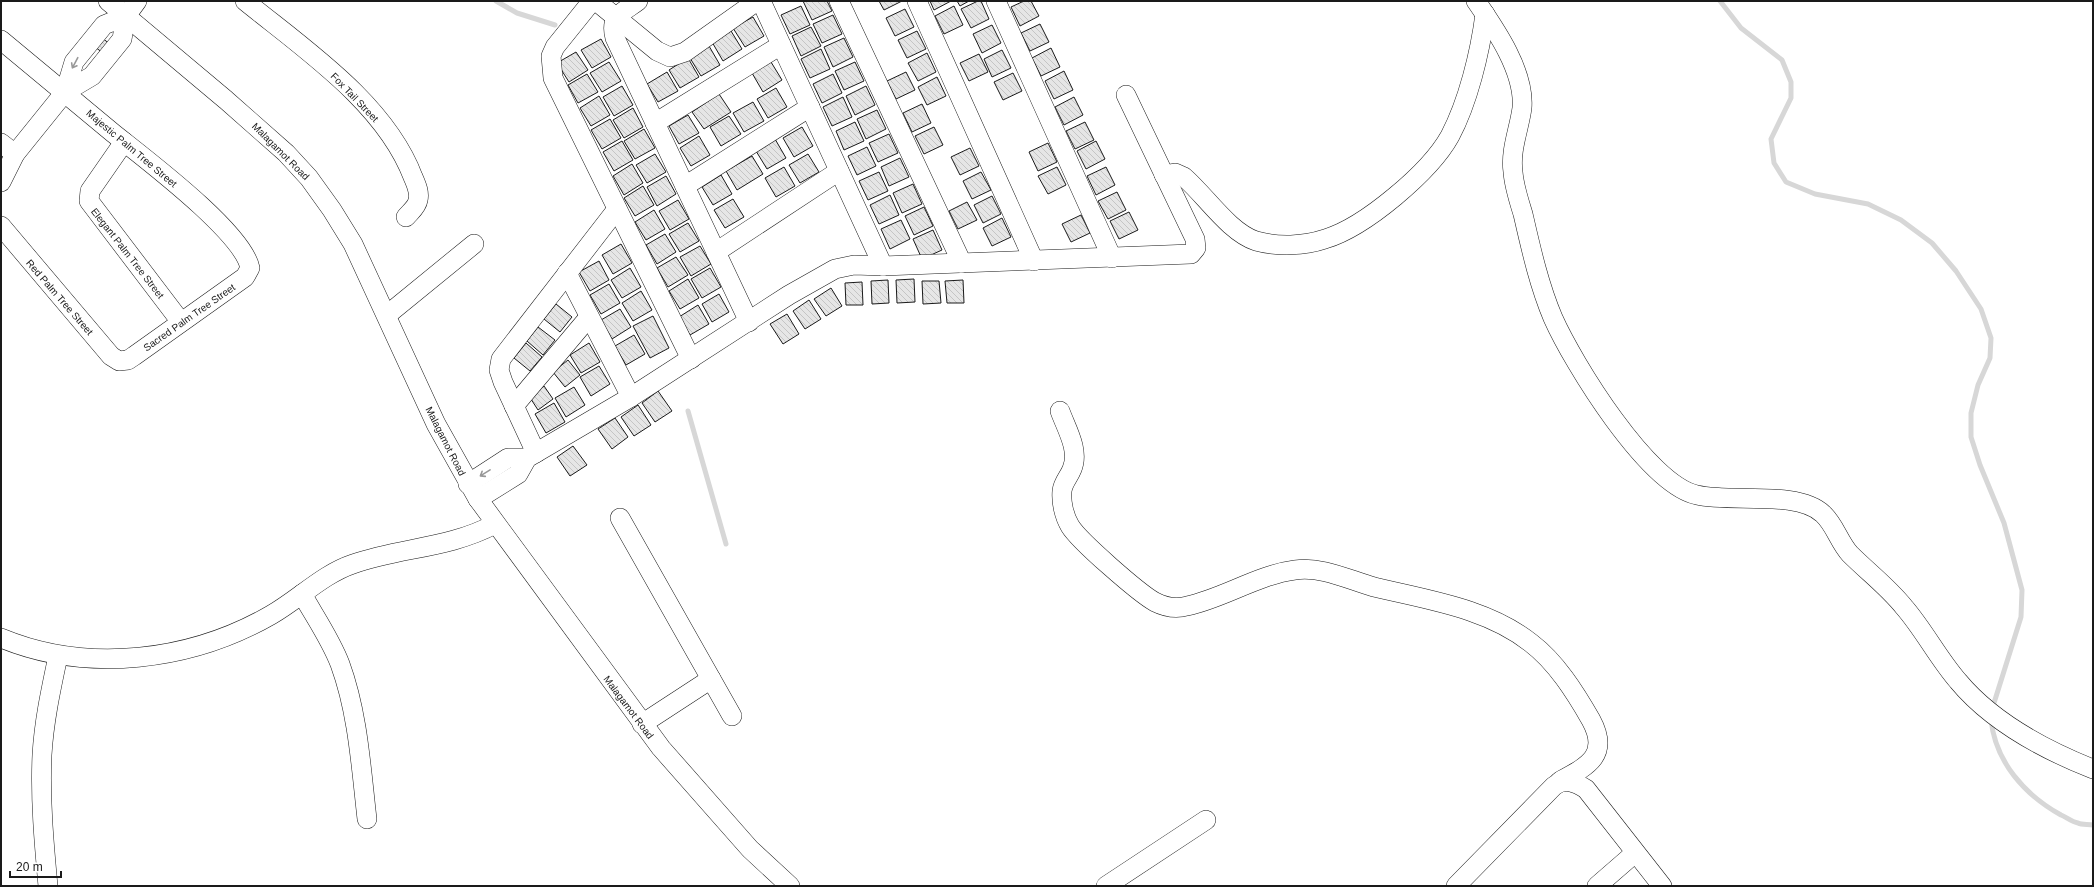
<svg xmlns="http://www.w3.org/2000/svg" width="2094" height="887" viewBox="0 0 2094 887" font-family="Arial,sans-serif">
	<defs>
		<pattern id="building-back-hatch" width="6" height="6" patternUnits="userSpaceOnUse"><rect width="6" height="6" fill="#e6e6e6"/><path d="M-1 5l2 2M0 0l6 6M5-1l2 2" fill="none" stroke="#c5c5c5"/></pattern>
	</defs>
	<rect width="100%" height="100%" fill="#fff"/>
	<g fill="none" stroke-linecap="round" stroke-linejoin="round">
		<!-- stream -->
		<g stroke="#d7d7d7" stroke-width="5">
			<path d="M496,1L517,13L555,25"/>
			<path d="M1720,1L1741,28L1782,60L1791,82V98L1771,139L1774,163L1786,182L1815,194L1868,204L1901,220L1932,243L1956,271L1981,309L1991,338L1990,358L1978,385L1971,413V437L1980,465L2004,523L2022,590L2021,617L1994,703"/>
			<path d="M688,411L726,544"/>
			<path d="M1991,719C1995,762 2025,795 2061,815C2066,817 2072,822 2078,823C2082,825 2088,824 2093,825"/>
		</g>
	</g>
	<!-- building -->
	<g fill="url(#building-back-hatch)" stroke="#1a1a1a">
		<path d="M803,1H827L832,11L812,20Z"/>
		<path d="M879,1H902L884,10Z"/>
		<path d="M930,1H951L934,10Z"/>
		<path d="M957,1H969L960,6Z"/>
		<path d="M978,1H981L989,19L971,28L961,9Z"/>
		<path d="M1024,1H1031L1039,16L1020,26L1011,7Z"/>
		<path d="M801,6L810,25L790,34L781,15Z"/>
		<path d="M954,6L963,25L944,34L935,16Z"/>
		<path d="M905,9L914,27L895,36L886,18Z"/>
		<path d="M833,15L842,34L822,43L813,24Z"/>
		<path d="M753,17L764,36L745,47L733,28Z"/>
		<path d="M1040,24L1049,42L1030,51L1021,33Z"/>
		<path d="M992,25L1001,43L982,53L973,34Z"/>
		<path d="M811,27L821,46L801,56L792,36Z"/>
		<path d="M731,31L742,49L723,61L712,42Z"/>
		<path d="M917,31L926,49L907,58L898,40Z"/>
		<path d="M102,38L110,44L103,53L95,47Z"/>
		<path d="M844,38L853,57L833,67L824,47Z"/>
		<path d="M601,39L611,57L592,68L581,50Z"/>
		<path d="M709,46L720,65L701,76L690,58Z"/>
		<path d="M1051,48L1060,67L1041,76L1032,58Z"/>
		<path d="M821,49L830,69L810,78L801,59Z"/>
		<path d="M1002,50L1011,68L992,77L984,59Z"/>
		<path d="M576,52L588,70L569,82L557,63Z"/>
		<path d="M927,53L936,72L918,81L908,63Z"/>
		<path d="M979,54L988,72L969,81L960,63Z"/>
		<path d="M688,58L699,77L680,88L669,70Z"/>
		<path d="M609,62L621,81L602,92L590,73Z"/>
		<path d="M771,62L782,80L763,92L752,73Z"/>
		<path d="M855,62L864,81L844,90L835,71Z"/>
		<path d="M1064,71L1073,90L1054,99L1045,81Z"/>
		<path d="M667,72L678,91L658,102L647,84Z"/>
		<path d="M906,72L915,90L896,99L887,81Z"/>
		<path d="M1013,73L1022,91L1003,100L994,82Z"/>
		<path d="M587,74L598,92L578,103L568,85Z"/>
		<path d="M833,74L842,93L822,103L813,84Z"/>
		<path d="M937,77L946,96L927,105L918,87Z"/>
		<path d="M622,86L633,105L614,116L603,97Z"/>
		<path d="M866,86L875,105L855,115L846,96Z"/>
		<path d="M776,88L787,107L768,118L757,99Z"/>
		<path d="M719,94L731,112L704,129L692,112Z"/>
		<path d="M599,96L610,115L591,126L580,108Z"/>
		<path d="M843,97L852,117L832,126L823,107Z"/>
		<path d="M1074,97L1083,115L1064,125L1055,107Z"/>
		<path d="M753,102L764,121L744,132L733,113Z"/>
		<path d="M922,104L931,123L912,132L903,113Z"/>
		<path d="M633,108L643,127L624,138L613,120Z"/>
		<path d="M877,110L886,129L866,139L857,119Z"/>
		<path d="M688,115L699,133L679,144L669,126Z"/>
		<path d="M729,116L741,134L721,146L710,127Z"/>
		<path d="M610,119L621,138L602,149L591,130Z"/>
		<path d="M855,122L864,141L844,150L836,131Z"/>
		<path d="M1085,122L1094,140L1075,149L1066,131Z"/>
		<path d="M802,127L813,146L794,157L783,138Z"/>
		<path d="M934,127L943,145L924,154L915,136Z"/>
		<path d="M644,129L655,148L635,159L624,141Z"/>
		<path d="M889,134L898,153L878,162L869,143Z"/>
		<path d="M699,136L710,155L691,166L680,148Z"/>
		<path d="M775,139L786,158L767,169L756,151Z"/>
		<path d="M622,141L633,160L614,171L603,152Z"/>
		<path d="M1096,141L1105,159L1086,169L1077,151Z"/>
		<path d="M1048,143L1057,162L1038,171L1029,152Z"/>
		<path d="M867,147L876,166L857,175L848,156Z"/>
		<path d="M970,148L979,166L960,175L951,157Z"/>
		<path d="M655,154L666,172L647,183L636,165Z"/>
		<path d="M808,154L819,172L800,183L789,165Z"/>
		<path d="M752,156L763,174L737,190L726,171Z"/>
		<path d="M900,158L909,177L889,186L881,167Z"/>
		<path d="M632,164L643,183L624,195L613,176Z"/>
		<path d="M784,167L795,186L776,197L765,178Z"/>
		<path d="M1057,167L1066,185L1048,194L1038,176Z"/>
		<path d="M1106,167L1115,185L1096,195L1087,176Z"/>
		<path d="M879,172L888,191L868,200L859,181Z"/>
		<path d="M981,172L991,190L972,199L963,181Z"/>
		<path d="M721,175L732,194L713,205L702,187Z"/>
		<path d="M666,176L676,194L657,206L647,187Z"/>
		<path d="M913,184L922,204L902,213L893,193Z"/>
		<path d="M643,186L654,205L635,216L624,198Z"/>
		<path d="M1117,192L1126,210L1108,219L1098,201Z"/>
		<path d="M890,195L899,215L879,224L870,205Z"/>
		<path d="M992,196L1001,214L983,223L974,205Z"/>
		<path d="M733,199L744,217L725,228L714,210Z"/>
		<path d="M678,200L689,219L670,230L659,211Z"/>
		<path d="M967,202L977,220L958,229L949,211Z"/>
		<path d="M924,207L933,226L914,235L905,216Z"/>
		<path d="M654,210L665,229L646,240L635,222Z"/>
		<path d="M1129,212L1138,230L1119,239L1110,221Z"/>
		<path d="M1081,215L1090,233L1071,242L1062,224Z"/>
		<path d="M1002,218L1011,237L992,246L983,228Z"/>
		<path d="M901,220L910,239L890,249L881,229Z"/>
		<path d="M688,223L699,241L680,252L669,234Z"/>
		<path d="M933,230L942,250L922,259L913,239Z"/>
		<path d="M665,234L676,252L657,264L646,245Z"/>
		<path d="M621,244L632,263L613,274L602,255Z"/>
		<path d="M700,246L711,264L691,276L680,257Z"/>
		<path d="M676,257L688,275L668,287L657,268Z"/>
		<path d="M599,261L609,280L590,291L579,272Z"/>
		<path d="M630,268L641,287L622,298L611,280Z"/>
		<path d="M710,268L721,287L702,298L691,279Z"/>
		<path d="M688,279L699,298L680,309L669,291Z"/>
		<path d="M914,279L915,302L897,303L896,280Z"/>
		<path d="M888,280L889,303L872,304L871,281Z"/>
		<path d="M963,280L964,303H947L945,281Z"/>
		<path d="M922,281H939L941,303L923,304Z"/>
		<path d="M862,282L863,305H846L845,283Z"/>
		<path d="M609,284L620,303L601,314L590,295Z"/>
		<path d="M831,288L842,306L826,316L814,299Z"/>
		<path d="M641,291L652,310L633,321L622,303Z"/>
		<path d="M719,294L729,312L712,322L702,304Z"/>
		<path d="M809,300L821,319L805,329L793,311Z"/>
		<path d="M556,304L572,317L560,332L544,319Z"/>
		<path d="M698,305L709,324L690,335L679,317Z"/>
		<path d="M620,309L631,327L612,339L601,320Z"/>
		<path d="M787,314L799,334L783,344L770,324Z"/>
		<path d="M653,316L669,348L650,358L633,326Z"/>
		<path d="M538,327L555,340L543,355L527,341Z"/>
		<path d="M634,335L645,354L626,365L615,346Z"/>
		<path d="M526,343L542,357L530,371L514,358Z"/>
		<path d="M589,343L600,362L581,373L570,355Z"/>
		<path d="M568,360L580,375L565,387L553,372Z"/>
		<path d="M599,366L610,384L591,396L580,377Z"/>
		<path d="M544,386L553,399L538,410L529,396Z"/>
		<path d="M574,387L585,405L566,417L555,398Z"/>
		<path d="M658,391L672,411L655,422L642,403Z"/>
		<path d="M554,403L565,422L546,433L535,414Z"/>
		<path d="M638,405L651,425L634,436L621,417Z"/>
		<path d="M615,418L628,437L612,449L598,429Z"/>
		<path d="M573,446L587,465L570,476L557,457Z"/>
	</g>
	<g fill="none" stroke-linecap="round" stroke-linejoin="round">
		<!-- minor casing -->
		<g stroke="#1a1a1a" stroke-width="20">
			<g id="minor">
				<path d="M108,1L226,100L286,153L309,178L332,210L353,244L436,424L478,499L661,748L750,849L790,886"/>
				<path d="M245,1C304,49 385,103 413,177C416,184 420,192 418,200C417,207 410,212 406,217"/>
				<path d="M592,1L555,47L551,56L553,78L691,359"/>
				<path d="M596,1L657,51L670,57L685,52L757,1"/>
				<path d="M638,1C622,13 609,16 615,38L749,322"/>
				<path d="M761,1L883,266"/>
				<path d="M839,1L962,263"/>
				<path d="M917,1L1034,261"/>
				<path d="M996,1L1112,258"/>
				<path d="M1476,1C1496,30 1525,72 1522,108C1519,130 1510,150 1513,172C1514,186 1519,201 1523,214C1531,249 1539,285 1553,318C1573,363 1648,485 1697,495C1731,503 1798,490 1823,514C1835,525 1839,542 1850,554C1868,572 1888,587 1904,607C1924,630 1938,658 1958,681C1992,722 2045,750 2093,769"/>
				<path d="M1,40C38,71 76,102 113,133C144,158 243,232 250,268L245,277L134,356L128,360L119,361L111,356L1,226"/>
				<path d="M65,92L74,62L104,25L126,16"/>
				<path d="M655,123L781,45"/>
				<path d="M124,142L90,191L89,201L181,322"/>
				<path d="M1,143L15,154"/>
				<path d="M1164,175L1175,173L1184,177C1206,196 1229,232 1256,241C1278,247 1304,246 1325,239C1365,227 1430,172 1450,136C1468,102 1480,53 1485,14"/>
				<path d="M1,182L15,154L65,92L92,76L122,39L126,16L137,1"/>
				<path d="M685,186L810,107"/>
				<path d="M716,252L839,171"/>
				<path d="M567,273L631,397"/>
				<path d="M387,315L474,244"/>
				<path d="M514,406L589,317"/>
				<path d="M1060,411C1066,428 1080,450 1072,469C1069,477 1063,482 1062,491C1061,502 1064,516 1070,526C1079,541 1139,593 1155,602C1165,607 1177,609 1187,606C1224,598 1257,575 1295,570C1322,566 1349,580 1374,587C1427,600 1487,608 1531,643C1556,662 1575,692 1591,720C1610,755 1588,766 1560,781"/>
				<path d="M536,453L503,382L499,370L501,359L617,209"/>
				<path d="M468,484L508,458H527"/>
				<path d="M478,499L518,474L527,458L631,397L789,295L835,269L854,265L883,266L1191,254L1196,248L1195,239L1126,95"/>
				<path d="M620,518L732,716"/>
				<path d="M302,594C315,617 331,640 340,664C358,713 361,767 367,819"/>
				<path d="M1,638C88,674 191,661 271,615C299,599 323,574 353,564C401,547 448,549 495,524"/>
				<path d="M642,724L711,679"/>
				<path d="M48,886C44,843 40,799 42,755C44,721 51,689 58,656"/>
				<path d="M1106,886L1206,820"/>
				<path d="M1456,886L1554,786C1565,778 1575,782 1586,789L1662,886"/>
				<path d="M1597,886L1635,853"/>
			</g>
		</g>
		<!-- minor -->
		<use href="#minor" stroke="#fff" stroke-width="19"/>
	</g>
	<!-- one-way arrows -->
	<defs><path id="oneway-shaft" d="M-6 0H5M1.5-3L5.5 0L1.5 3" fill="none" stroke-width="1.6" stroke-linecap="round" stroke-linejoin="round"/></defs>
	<g stroke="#989898">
		<use href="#oneway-shaft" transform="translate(75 63) rotate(118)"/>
		<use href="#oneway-shaft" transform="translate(485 473) rotate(148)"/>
	</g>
	<g text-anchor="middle" stroke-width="3" stroke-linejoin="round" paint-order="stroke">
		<!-- street labels -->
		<g font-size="10" fill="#1a1a1a" stroke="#fff">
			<text transform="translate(355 97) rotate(46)" y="4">Fox Tail Street</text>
			<text transform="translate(132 148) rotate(40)" y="4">Majestic Palm Tree Street</text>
			<text transform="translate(281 151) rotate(45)" y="4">Malagamot Road</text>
			<text transform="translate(128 253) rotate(52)" y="4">Elegant Palm Tree Street</text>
			<text transform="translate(60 297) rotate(49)" y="4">Red Palm Tree Street</text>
			<text transform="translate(189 317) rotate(-35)" y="4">Sacred Palm Tree Street</text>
			<text transform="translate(446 441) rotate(63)" y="4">Malagamot Road</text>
			<text transform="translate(629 707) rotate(53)" y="4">Malagamot Road</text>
		</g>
	</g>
	<!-- border -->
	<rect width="2094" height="887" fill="none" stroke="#1a1a1a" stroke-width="4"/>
	<!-- scale -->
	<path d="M10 871v6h51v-6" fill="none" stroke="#1a1a1a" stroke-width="2"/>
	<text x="16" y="871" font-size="12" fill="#1a1a1a" stroke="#ffffff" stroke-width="3" paint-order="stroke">20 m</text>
</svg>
